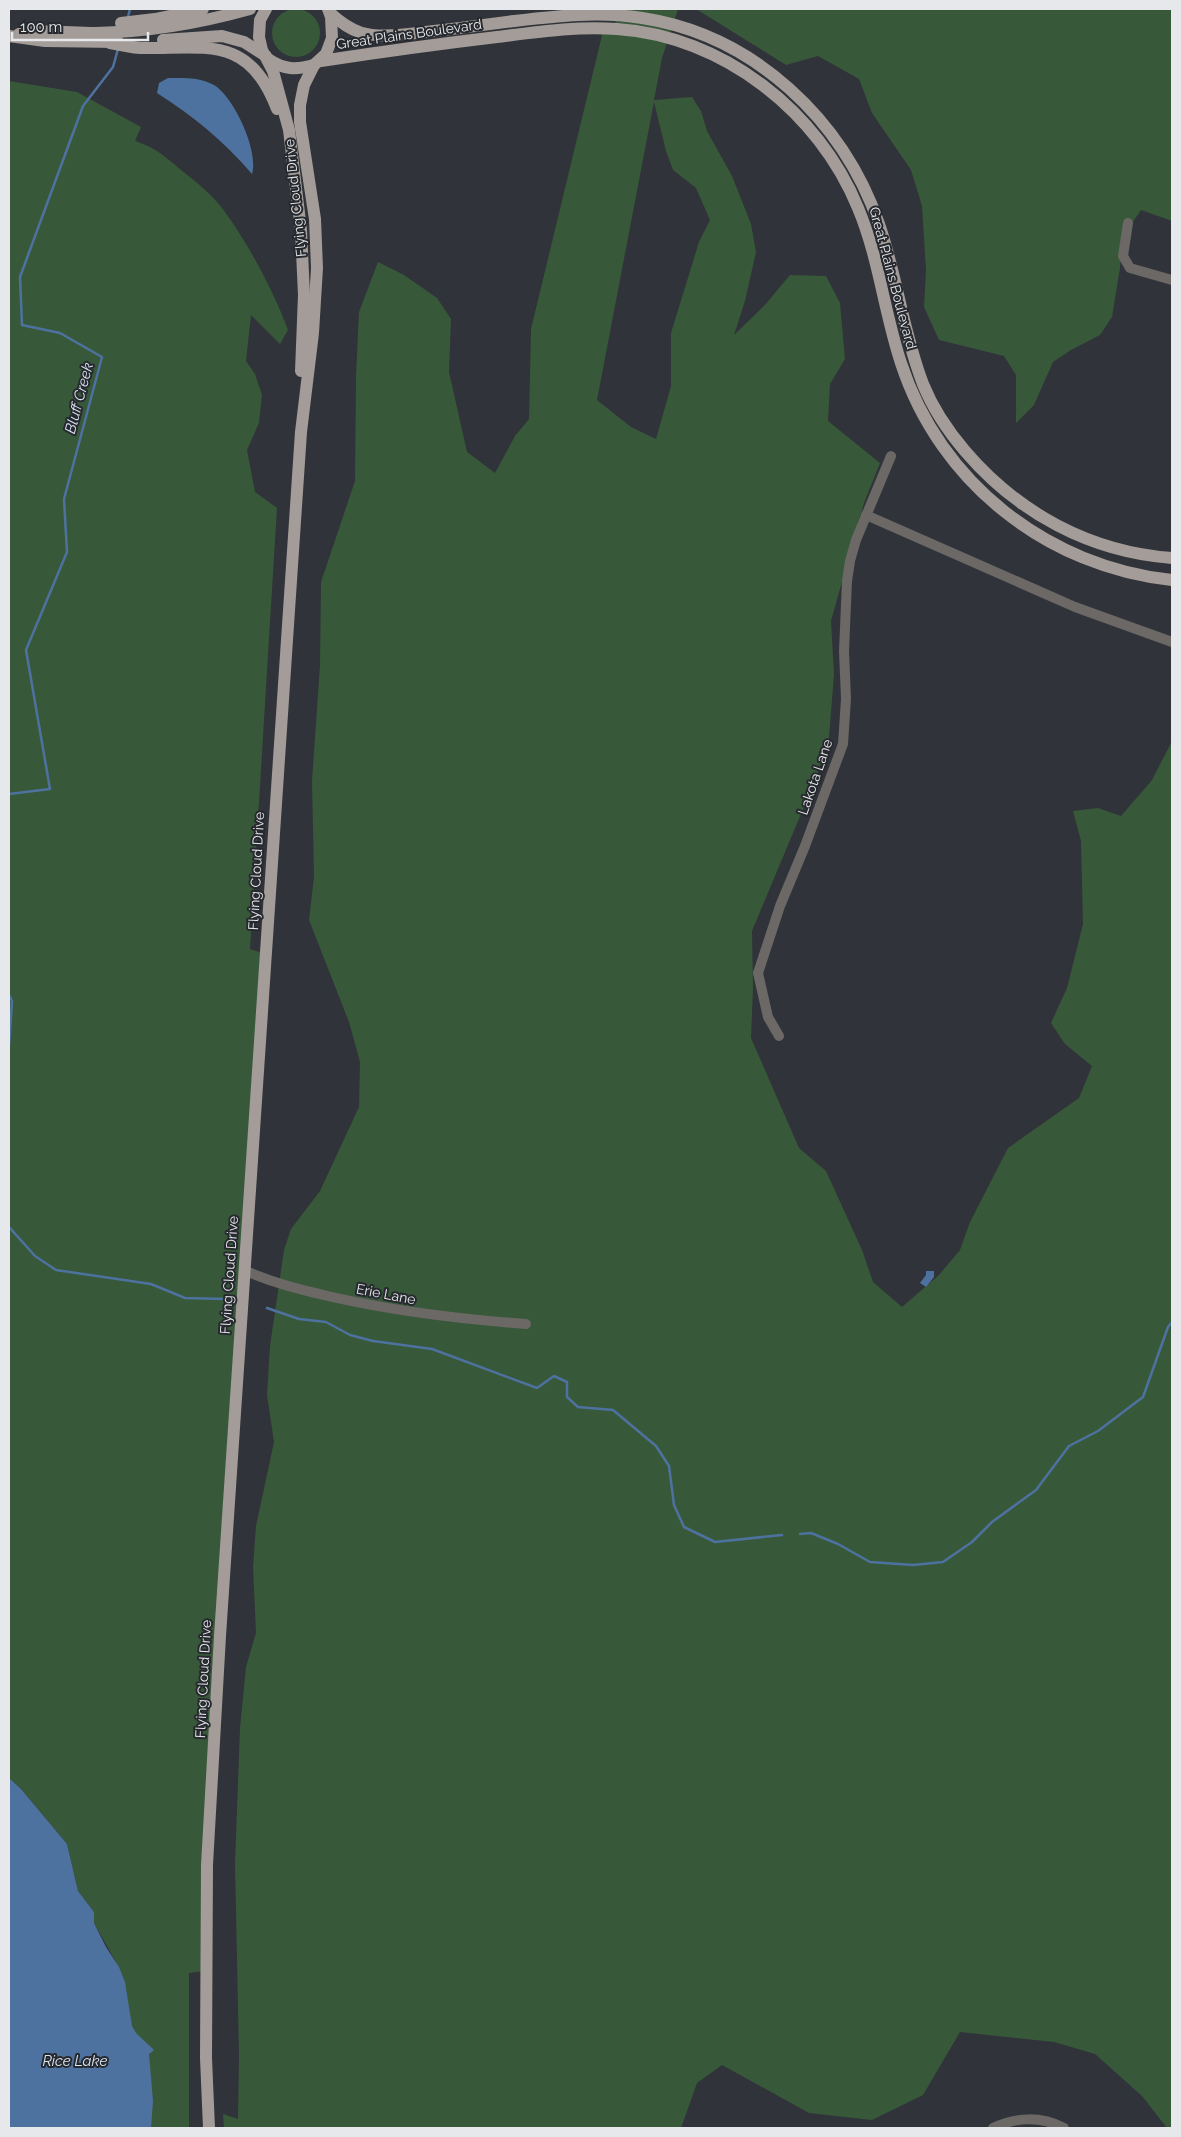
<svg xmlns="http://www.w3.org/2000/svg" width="1181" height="2137" viewBox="0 0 1181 2137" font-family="Raleway,sans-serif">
	<rect width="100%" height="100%" fill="#303339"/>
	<!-- green -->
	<g fill="#38583a" fill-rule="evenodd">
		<path d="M618,9H678L662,58L654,100L692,97L701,111L707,131L732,176L751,224L756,252L745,301L734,335L764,306L790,275L826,276L840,303L845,359L830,384L828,421L880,463L864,503L831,621L834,675L829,737L816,778L752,931L753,988L751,1038L799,1148L826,1171L862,1250L873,1282L902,1307L939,1275L960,1250L970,1222L1008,1148L1079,1098L1092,1066L1065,1044L1051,1023L1067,988L1083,924L1081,841L1073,811L1098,808L1121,816L1152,780L1172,741V2128H1167L1142,2096L1095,2054L1054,2042L960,2032L923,2095L872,2120L809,2113L722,2065L697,2083L681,2128H224L223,2114L238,2119L239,2055L235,1864L240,1728L246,1667L256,1633L253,1567L256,1526L274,1442L267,1395L270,1346L284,1250L291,1229L320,1191L359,1107L360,1062L349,1022L309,920L314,877L312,781L320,665L321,582L355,481L356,377L359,312L378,262L404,275L437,298L451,319L449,372L467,452L495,473L515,436L529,419L531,329L605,23L614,29ZM654,102L666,151L673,170L696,188L710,220L699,242L671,333V386L656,439L631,427L597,400Z"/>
		<path d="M696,9H1172V221L1141,210L1122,238L1120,268L1112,317L1100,335L1071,350L1053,362L1034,405L1016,423V375L1004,356L939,340L924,307L926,270L922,206L911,170L872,113L859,79L818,56L786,65Z"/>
		<circle cx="296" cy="33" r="24"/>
		<path d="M9,81L77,92L141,127L135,141C156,148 163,155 180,169C196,182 213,195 225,212C249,245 274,292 288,330L280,344L251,315L246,361L255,374L262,395L259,423L247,450L255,492L277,508L250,949L266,954L205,1971L189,1973V2128H110L116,1962L94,1923V1912L78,1891L67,1844L21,1789L9,1778Z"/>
	</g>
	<!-- water -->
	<g fill="#4e729f">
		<path d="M168,78C183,78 200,77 214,85C234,97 259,151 252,174C224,141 193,116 157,93L159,83Z"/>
		<path d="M926,1271H934V1277L926,1287L920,1283L926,1275Z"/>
		<path d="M9,1778L21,1789L67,1844L78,1891L94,1912V1923L106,1947L119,1967L125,1982L132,2026L136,2033L154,2050L149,2054L153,2101L151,2128H9Z"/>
	</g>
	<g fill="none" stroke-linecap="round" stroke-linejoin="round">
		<!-- stream -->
		<g stroke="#4e729f" stroke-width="2.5">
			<path d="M128,17L130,9"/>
			<path d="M9,794L50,789L26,650L67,552L64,499L102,357L60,333L22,325L20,277L83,106L113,67L118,49"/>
			<path d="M9,995L12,1001L9,1046"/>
			<path d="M9,1227L35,1256L56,1270L151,1284L185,1298L226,1299"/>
			<path d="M267,1308L299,1319L326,1322L350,1335L373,1341L432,1349L537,1388L554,1376L567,1382V1397L578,1407L613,1410L656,1446L669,1466L674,1505L684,1527L715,1542L782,1535"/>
			<path d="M800,1534L811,1533L838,1544L870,1562L913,1565L943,1562L972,1542L992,1522L1036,1490L1069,1446L1098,1431L1143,1397L1168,1327L1172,1322"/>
		</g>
		<!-- street -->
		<g stroke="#6b6866" stroke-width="10">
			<path d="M1128,223L1123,256L1130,268L1172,280"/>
			<path d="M866,515L1075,607L1172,642"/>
			<path d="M779,1036L768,1017L758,973L780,906L805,846L843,744L846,699L844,651L847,581L850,561L856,540L891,456"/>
			<path d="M244,1270C272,1283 302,1290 332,1297C399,1312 458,1319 526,1324"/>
			<path d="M993,2128C1016,2117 1041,2116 1064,2128"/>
		</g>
		<!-- primary -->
		<g stroke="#a39c98" stroke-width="12">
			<path d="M266,9L260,20L259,37L262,50L273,71L289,130L301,230L304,295L301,371"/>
			<path d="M330,13C353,34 367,37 398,35C437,31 476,26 514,21C557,16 598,11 642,18C754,35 843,120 879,224C897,276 903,332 923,384C933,409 948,431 965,451C1018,513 1090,552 1172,558"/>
			<path d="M121,23L155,19L203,9"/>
			<path d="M19,34C44,29 69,33 95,33C147,32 200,23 250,9"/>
			<path d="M9,36L45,41L118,42"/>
			<path d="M163,40L222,36L244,42L266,56"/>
			<path d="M110,43C120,45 130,47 140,48C206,49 249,34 277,109"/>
			<path d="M268,59C284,70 296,70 314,65"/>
			<path d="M321,61C380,52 438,44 497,37C537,32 577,26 617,29C723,36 819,112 858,208C879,258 884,312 901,363C940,483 1048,567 1172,580"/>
			<path d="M209,2128L206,2058L207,1865L220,1636L301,432L313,333L317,268L315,219L300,122V105L304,85L314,65L326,54L332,38L331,17L328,9"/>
		</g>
	</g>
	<g text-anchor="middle" stroke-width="4" stroke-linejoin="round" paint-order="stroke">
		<!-- street labels -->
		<g font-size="14" fill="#e7e8ec" stroke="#26292e">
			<text transform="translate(409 34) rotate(-8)" y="5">Great Plains Boulevard</text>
			<text transform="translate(295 198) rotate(-96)" y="5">Flying Cloud Drive</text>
			<text transform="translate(893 278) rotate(75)" y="5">Great Plains Boulevard</text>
			<text transform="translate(815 777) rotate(-71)" y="5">Lakota Lane</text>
			<text transform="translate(256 871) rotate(-87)" y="5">Flying Cloud Drive</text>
			<text transform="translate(229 1275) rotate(-86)" y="5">Flying Cloud Drive</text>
			<text transform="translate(386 1294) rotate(11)" y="5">Erie Lane</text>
			<text transform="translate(203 1679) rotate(-87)" y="5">Flying Cloud Drive</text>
		</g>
		<!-- water labels -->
		<g font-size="15" font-style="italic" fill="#dae5f3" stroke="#26292e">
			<text transform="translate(79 398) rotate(-75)" y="5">Bluff Creek</text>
			<text x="75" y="2066">Rice Lake</text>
		</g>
	</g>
	<!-- border -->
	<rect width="1181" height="2137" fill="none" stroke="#e7e8ec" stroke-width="20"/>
	<!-- scale -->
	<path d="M12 32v8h136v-8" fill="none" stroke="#e7e8ec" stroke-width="2.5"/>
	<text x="20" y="32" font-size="15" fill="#e7e8ec" stroke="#26292e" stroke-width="4" paint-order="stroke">100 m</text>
</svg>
